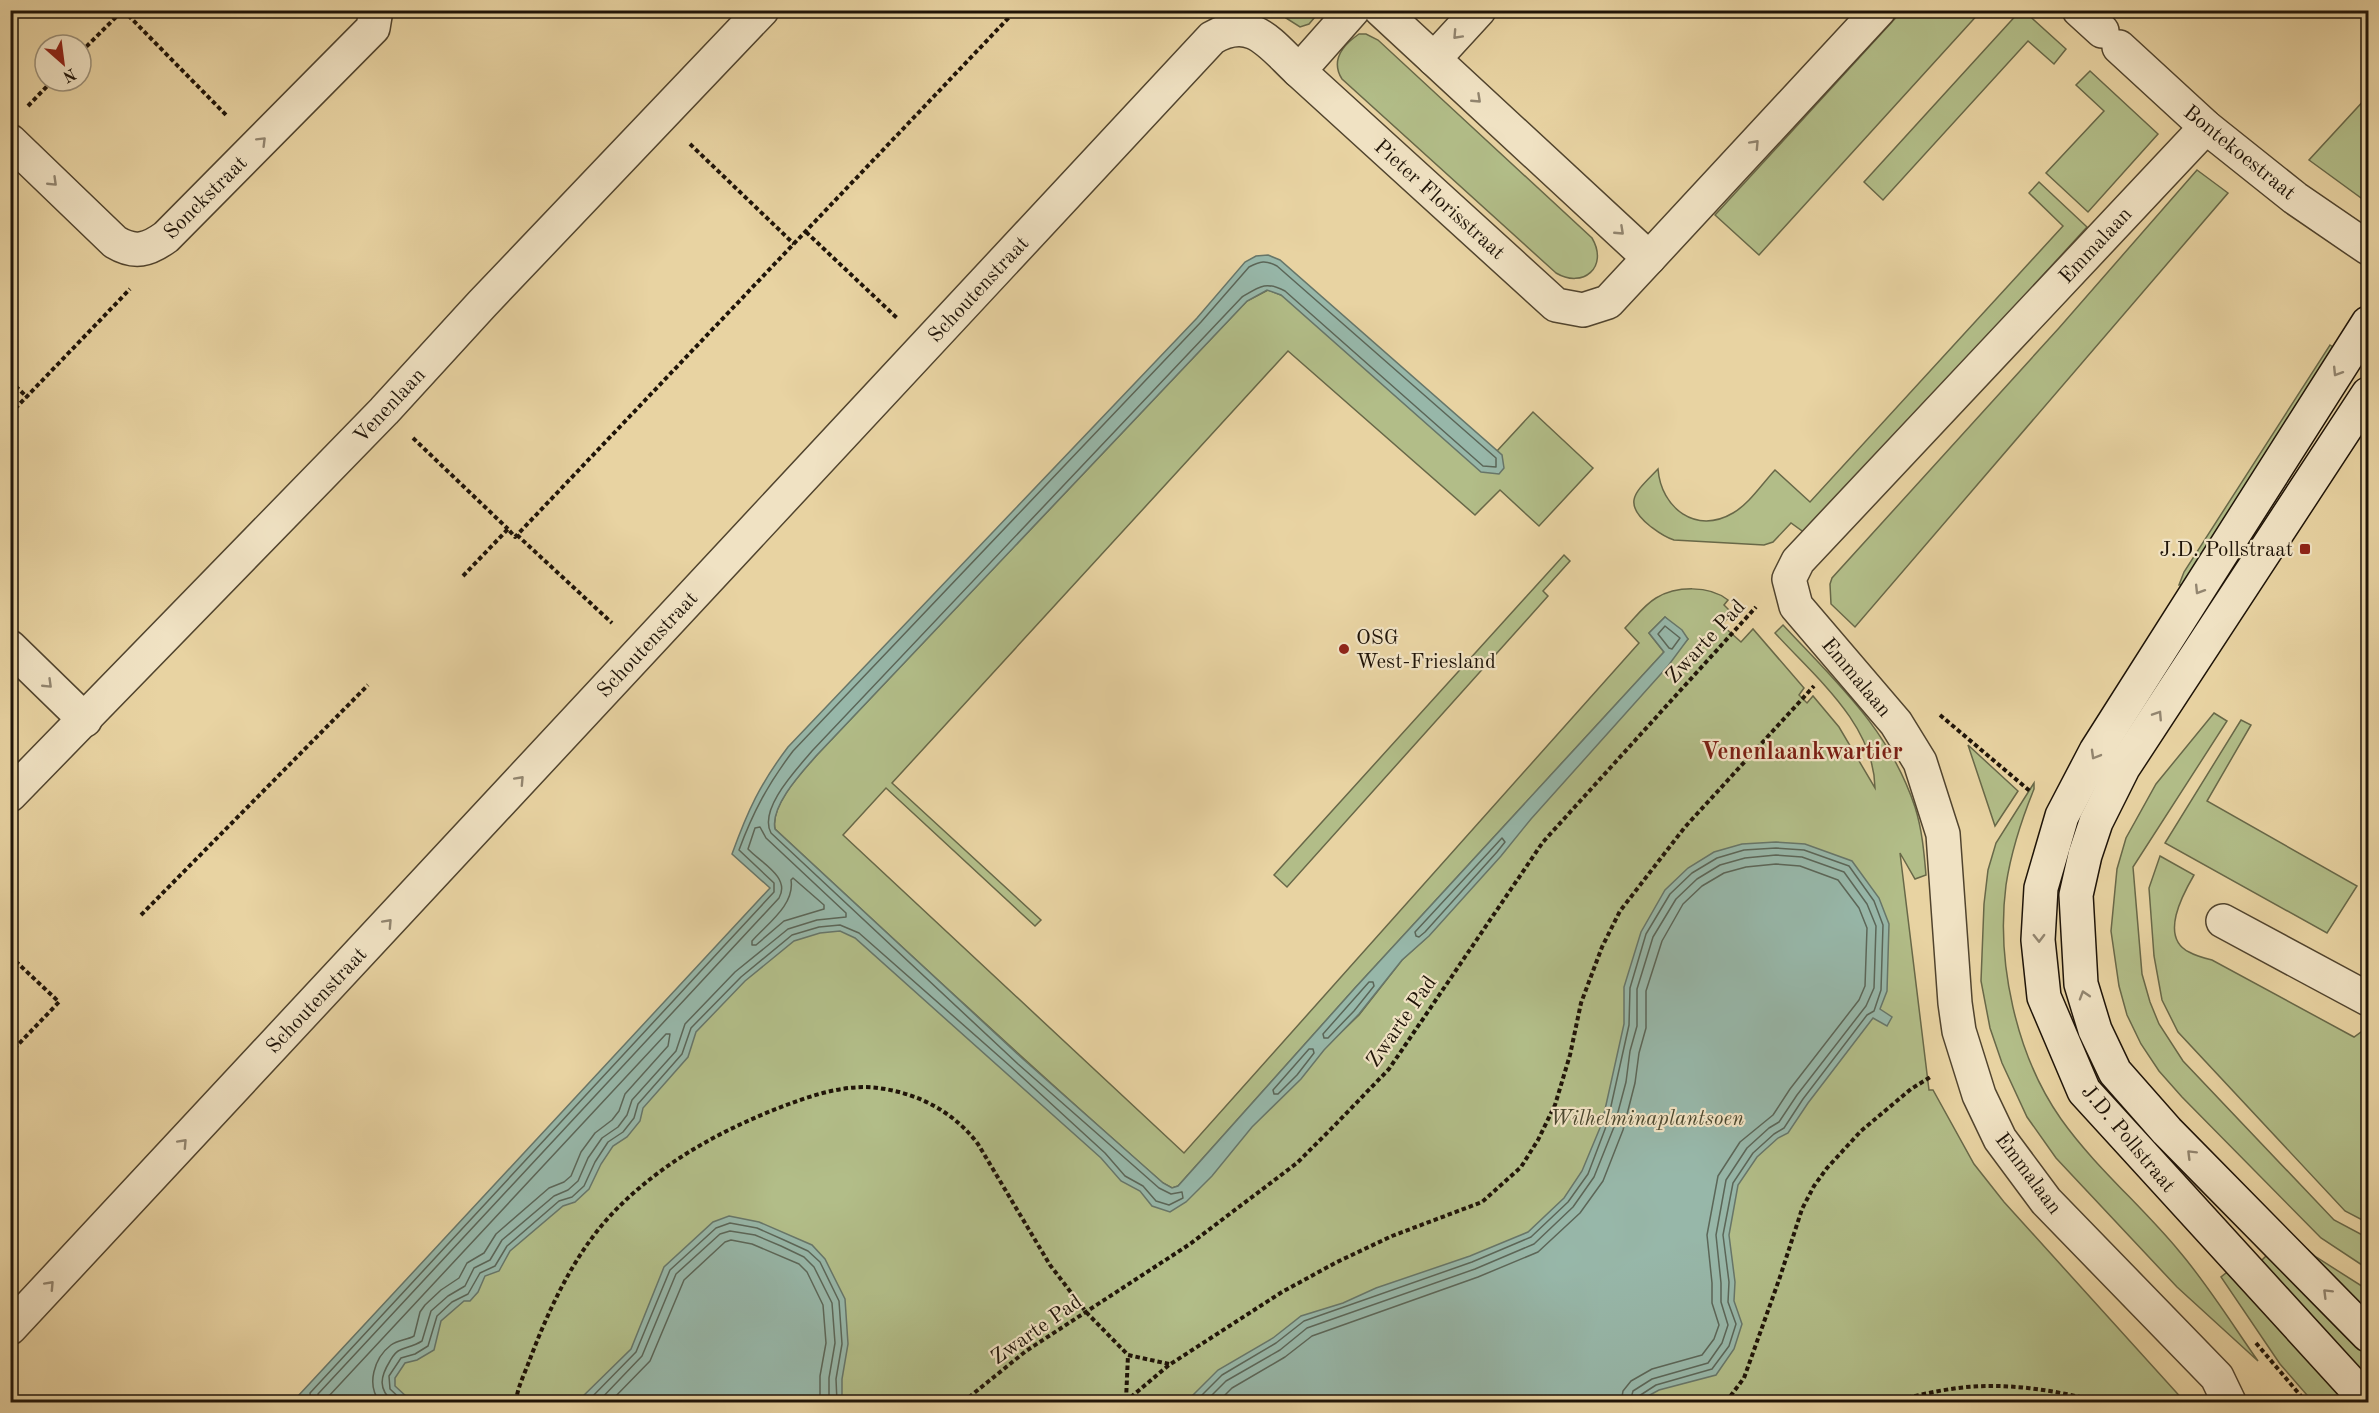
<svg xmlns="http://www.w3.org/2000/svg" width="2379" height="1413" viewBox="0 0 2379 1413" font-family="'Old Standard TT',serif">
	<rect width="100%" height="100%" fill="#e8d3a2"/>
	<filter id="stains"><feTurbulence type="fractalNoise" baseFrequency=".00333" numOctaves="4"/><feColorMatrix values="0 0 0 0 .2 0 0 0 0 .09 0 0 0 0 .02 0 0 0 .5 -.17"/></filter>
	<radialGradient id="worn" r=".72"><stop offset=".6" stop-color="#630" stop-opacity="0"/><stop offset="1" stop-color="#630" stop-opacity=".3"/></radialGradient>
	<!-- green -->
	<g fill="#b2bd88" stroke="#686848" stroke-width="1.5">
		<path d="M1293,10H1320V11L1309,24L1300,27L1286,18Z"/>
		<path d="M1902,11H1981L1759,255L1715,215Z"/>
		<path d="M2020,11H2024L2066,49L2054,64L2028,41L1883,200L1864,182Z"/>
		<path d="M1359,34H1366L1378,40L1592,238C1609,267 1583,289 1556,273L1342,79C1330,60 1343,45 1359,34Z"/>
		<path d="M2090,71L2158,134L2088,212L2046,173L2104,111L2076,85Z"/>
		<path d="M2368,96V203L2309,160Z"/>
		<path d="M2197,170L2228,193L1855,627L1831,604L1830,584L1832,578L2059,328Z"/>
		<path d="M2039,182L2087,227L1824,515L1805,533L1791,523L1773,542L1764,545L1674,540C1664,537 1658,532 1650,526C1620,502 1637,491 1658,469C1661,508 1696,535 1733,513C1749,504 1762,484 1775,470L1810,502L2063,226L2029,193Z"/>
		<path d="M1268,290L1281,295L1502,456L1497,451L1533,412L1593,468L1539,526L1500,490L1475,515L1288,351L892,783L1041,920L1035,926L886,788L843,835L1184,1153L1639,643L1625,628C1634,619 1644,605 1656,598C1676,586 1709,585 1728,600L1724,605L1732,613L1722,625L1741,642L1753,629L1804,688L1799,695L1807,703L1813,696L1839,727L1875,788C1874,724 1815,677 1775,633L1783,625C1837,683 1889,729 1915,807C1922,829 1924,852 1926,875L1915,879L1900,853L1929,1090H1933L1974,1164L2004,1202L2185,1402H353L809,889L1166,1200L1359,1015L1402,960L1424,940L1688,639L1665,617L1649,633L1664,652L1355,988L1178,1186L1172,1188L1163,1183C1031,1067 903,948 775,829C770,805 802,772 816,756L1247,301Z"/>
		<path d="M2330,345L2339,351L2190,584L2179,585L2184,572Z"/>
		<path d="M1564,555L1570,561L1543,591L1548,596L1287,887L1274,875Z"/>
		<path d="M2214,713L2227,721L2133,867L2142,974L2150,1002L2159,1024L2183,1061L2334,1220L2368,1238V1269L2321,1238L2182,1097L2159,1071L2141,1044L2127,1015L2119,986L2111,931L2117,869L2126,838L2156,784Z"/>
		<path d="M2241,720L2251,725L2207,801L2357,886L2327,933L2165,843Z"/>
		<path d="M1968,745L2018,791L1995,826Z"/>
		<path d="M2034,783V789C2021,821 2011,852 2006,885C1996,962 2016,1055 2061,1119C2095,1167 2141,1205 2179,1251C2208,1285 2232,1324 2258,1361L2177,1287L2056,1158L2027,1117L2002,1063L1990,1028L1981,981L1984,904L1988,870L1996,843Z"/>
		<path d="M2160,856L2194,875C2183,894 2159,937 2189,952C2196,956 2204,958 2212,960L2354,1037L2368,1027V1223L2345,1211L2178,1032L2162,1000L2154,956L2149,888Z"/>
		<path d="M2299,1242L2316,1257L2368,1290V1315Z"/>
		<path d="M2268,1254L2368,1346V1383L2258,1264Z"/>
		<path d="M2231,1269L2348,1402H2313L2280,1364L2221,1277Z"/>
	</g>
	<!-- water -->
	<g fill="#97b7a9" stroke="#677669" stroke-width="1.5">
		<path d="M1268,255L1280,260L1502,455L1504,468L1499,474L1481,472L1281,295L1267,290L1247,301L816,756C802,772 770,806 775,829L1023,1059L1163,1183L1172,1188L1178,1186L1355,988L1664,652L1649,633L1665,617L1682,630L1688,639L1668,666L1531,819L1501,856L1429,936L1402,960L1359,1014L1324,1050L1301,1079L1252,1127L1212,1176L1186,1202L1170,1212L1152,1206L1140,1191L1121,1181L1101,1158L855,938L840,931L820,933L794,941L745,981L696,1032L688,1057L643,1108L640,1121L627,1137L613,1146L601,1164L589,1189L575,1202L563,1206L510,1251L499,1271L485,1276L478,1292L470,1301H464L441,1321L434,1350L417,1360L405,1363L395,1378V1386L407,1397L414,1399L415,1402H307L299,1395L770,888L732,854C748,810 760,784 788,747L1197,318L1245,262L1256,256Z"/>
		<path d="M1776,842L1805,844L1852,861L1879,898L1889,924L1887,991L1880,1009L1892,1017L1887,1026L1873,1018L1808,1103L1788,1133L1778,1138L1757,1157L1738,1185L1729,1235L1735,1282L1734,1301L1742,1324L1734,1349L1716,1375L1659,1390L1637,1402H1186L1218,1370L1273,1338L1301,1316L1343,1303L1376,1288L1470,1256L1528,1232L1564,1198L1582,1171L1602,1123L1624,1024V987L1641,932L1665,890L1688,868L1714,852L1742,844Z"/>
		<path d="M729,1216L759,1222L812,1245L825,1259L845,1299L848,1344L842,1379V1402H577L631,1349L664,1267L713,1222Z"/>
	</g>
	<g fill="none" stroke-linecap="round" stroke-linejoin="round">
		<!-- shore -->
		<g stroke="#5b6658" stroke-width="1.5">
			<path d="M1665,626L1680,638L1672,649L1669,648L1658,634Z"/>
			<path d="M1502,838L1505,842L1497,852L1425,932L1419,937L1416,936L1415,932Z"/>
			<path d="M793,878L824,905V909L784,921L756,945H752V941C767,924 795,905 791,880Z"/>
			<path d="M1369,982H1373L1374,986L1354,1011L1328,1038H1324L1323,1034Z"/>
			<path d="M1309,1049H1313L1314,1053L1297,1075L1278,1094H1274L1273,1090Z"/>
			<path d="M311,1402L310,1393L774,892V883L739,850C753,812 768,784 793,751L1201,322L1249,267C1260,261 1266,260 1277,266L1496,458V467L1483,466L1285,291C1266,281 1260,286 1242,297L812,751C797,769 758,809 771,833L1018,1064L1159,1188L1171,1194L1182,1192L1183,1198L1169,1205L1156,1201L1143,1186L1125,1176L1105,1153L1010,1066L859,933L840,925L819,927L792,935L741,977L691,1028L682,1054L638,1104L634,1118L623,1132L608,1142L595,1162L584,1186L572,1197L559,1201L507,1246L495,1266L480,1273L468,1294L452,1302L437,1316L428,1346L415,1354L401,1358L389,1376L390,1389L404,1402"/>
			<path d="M318,1402V1394L779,898C791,877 760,862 748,849L755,828L760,827L766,838L846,913V917L817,920L788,929L735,972L685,1024L676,1051L632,1100L627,1115L618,1127L602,1138L588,1158L578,1181L568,1190L554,1196L502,1240L490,1260L474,1268L465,1286L448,1296L431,1311L422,1341C414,1346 407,1347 400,1350C395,1352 393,1356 390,1361C380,1377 378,1389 393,1402"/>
			<path d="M327,1402L328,1397L666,1034H670L668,1046L625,1094L619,1111L612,1120L595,1133L581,1152L571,1176L564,1182L549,1188L496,1234L484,1253L467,1263L459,1278L441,1290L425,1305L420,1312L414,1336C407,1340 398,1340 391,1345C374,1358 366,1385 380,1402"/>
			<path d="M587,1402L636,1352L670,1270L716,1228L730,1223L757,1228L784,1240L808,1251L820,1262L839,1301L842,1344L836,1379L837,1402"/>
			<path d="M598,1402L642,1356L676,1274L720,1234L730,1231L755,1235L781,1246L804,1257L814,1267L832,1303L835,1343L829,1378V1402"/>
			<path d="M610,1402L650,1361L684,1280L725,1242L731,1240L752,1244L799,1264L807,1272L823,1305L826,1343L820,1376V1402"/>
			<path d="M1195,1402L1222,1375L1276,1343L1304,1321L1472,1262L1531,1237L1568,1202L1588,1174L1607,1124L1629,1025L1630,988L1646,934L1670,894L1692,873L1717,858L1744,850L1776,848L1804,850L1849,866L1874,901L1883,925L1881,990L1874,1011L1867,1015L1803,1099L1784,1128L1774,1134L1753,1153L1733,1183L1723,1235L1729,1282L1728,1302L1736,1324L1729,1346L1712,1369L1656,1385L1639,1396L1637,1402"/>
			<path d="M1205,1402L1226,1381L1280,1350L1307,1328L1475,1269L1534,1244L1573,1207L1594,1177L1614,1127L1626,1082L1630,1051L1637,1026V989L1653,937L1676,899L1697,879L1720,865L1745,858L1776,855L1802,857L1844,872L1867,904L1876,926L1874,988L1866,1006L1797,1095L1779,1122L1769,1128L1747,1148L1726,1180L1716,1235L1721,1283V1302L1728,1325L1722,1343L1708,1363L1652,1379L1633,1391L1630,1402"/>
			<path d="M1218,1402L1232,1388L1285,1357L1312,1336L1478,1277L1538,1252L1580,1213L1603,1181L1623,1130L1635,1083L1639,1053L1646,1028V991L1662,941L1683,904L1702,886L1724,873L1746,867L1776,864L1800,866L1838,880L1859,908L1867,928L1865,986L1859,1000L1790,1089L1773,1115L1740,1142L1718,1176L1707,1235L1712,1283V1303L1719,1325L1714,1339L1702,1355L1652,1369L1631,1381L1623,1391L1621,1402"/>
		</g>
		<!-- street casing -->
		<g stroke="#51442e" stroke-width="36">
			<g id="street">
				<path d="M1353,10L1299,71L1556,305L1583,310L1608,302L1649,258"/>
				<path d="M1381,10L1649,258L1879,10"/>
				<path d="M2079,10L2102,31"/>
				<path d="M2119,47L2206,127L2295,198L2368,248"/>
				<path d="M1434,59L1479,10"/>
				<path d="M2206,127L1798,561L1789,579L1796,606L1896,723L1920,762L1943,834L1955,1003L1959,1031L1979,1095L2000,1139L2046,1201L2217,1377L2229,1402"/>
				<path d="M10,141L115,242C135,254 148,250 166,237L373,28L376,10"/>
				<path d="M10,647L85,720"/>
				<path d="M10,795L384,411L482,304L762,10"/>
				<path d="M2223,921L2368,999"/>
				<path d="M10,1328L1212,38C1252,14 1271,45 1299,71"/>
			</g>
		</g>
		<!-- secondary casing -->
		<g stroke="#1f1408" stroke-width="36">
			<g id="secondary">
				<path d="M2368,323L2096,751L2062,816L2041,888L2038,940L2044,997L2084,1091L2368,1402"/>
				<path d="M2368,394L2123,768L2096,822L2085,855L2076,895L2081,984L2095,1030L2115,1072L2167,1131L2368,1335"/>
			</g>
		</g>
		<!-- path -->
		<g stroke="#1f1408" stroke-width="4" stroke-dasharray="4.5 3" stroke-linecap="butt">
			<path d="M123,10L228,117"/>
			<path d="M81,52L123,10"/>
			<path d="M28,106L52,81"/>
			<path d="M690,144L794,244"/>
			<path d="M806,232L897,318"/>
			<path d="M10,381L27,397"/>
			<path d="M10,414L130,289"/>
			<path d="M413,438L508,529"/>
			<path d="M517,535L612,623"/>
			<path d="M463,576L508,529L515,537L517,535L1016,10"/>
			<path d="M1940,715L2031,792"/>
			<path d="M141,915L368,685"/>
			<path d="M10,956L59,1002L10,1053"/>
			<path d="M2256,1343L2306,1402"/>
			<path d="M1126,1400L1128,1355"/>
			<path d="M516,1402C517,1388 525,1373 530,1359C549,1309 573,1257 609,1217C658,1164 722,1129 789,1104C816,1094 848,1084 878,1088C918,1093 954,1112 978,1144L1050,1265L1086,1312L1128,1355L1169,1364"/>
			<path d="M963,1402L1026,1351L1190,1244L1297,1163L1335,1125L1389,1069L1543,842L1756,607"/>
			<path d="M1125,1402L1169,1365L1282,1292L1337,1262L1392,1236L1482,1202L1521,1167L1538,1140L1555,1105L1570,1055L1581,1003L1602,947L1620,911L1685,827L1814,686"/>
			<path d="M1726,1402L1744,1378L1780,1277L1802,1209L1814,1186L1827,1168L1861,1131L1911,1089L1932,1076"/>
			<path d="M1885,1402C1909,1398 1933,1391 1958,1388C2005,1382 2055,1390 2100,1402"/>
		</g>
		<!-- street -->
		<use href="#street" stroke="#f0e2c3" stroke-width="33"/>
		<!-- secondary -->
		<use href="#secondary" stroke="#f0e2c3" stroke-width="33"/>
	</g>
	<!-- one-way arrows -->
	<defs><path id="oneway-chevron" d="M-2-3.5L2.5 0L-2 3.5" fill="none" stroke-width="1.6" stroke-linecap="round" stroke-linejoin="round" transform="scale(1.5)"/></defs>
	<g stroke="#92856f">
		<use href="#oneway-chevron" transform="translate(1457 35) rotate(133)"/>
		<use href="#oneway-chevron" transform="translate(1477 99) rotate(43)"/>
		<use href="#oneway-chevron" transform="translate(262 141) rotate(-45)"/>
		<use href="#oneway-chevron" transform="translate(1755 144) rotate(-47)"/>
		<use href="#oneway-chevron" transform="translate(53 182) rotate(44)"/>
		<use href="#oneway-chevron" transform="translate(1620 231) rotate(43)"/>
		<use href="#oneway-chevron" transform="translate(2337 372) rotate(122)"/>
		<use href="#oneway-chevron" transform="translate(2199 590) rotate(122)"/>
		<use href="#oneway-chevron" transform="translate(48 684) rotate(44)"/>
		<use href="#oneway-chevron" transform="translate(2158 715) rotate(-57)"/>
		<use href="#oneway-chevron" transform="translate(2095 755) rotate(120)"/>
		<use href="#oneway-chevron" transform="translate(520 780) rotate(-47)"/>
		<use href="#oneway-chevron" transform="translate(388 923) rotate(-47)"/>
		<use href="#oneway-chevron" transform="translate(2039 938) rotate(89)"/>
		<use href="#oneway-chevron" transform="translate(2084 995) rotate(-107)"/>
		<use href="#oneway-chevron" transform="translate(183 1143) rotate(-47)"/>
		<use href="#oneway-chevron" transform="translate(2191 1154) rotate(-135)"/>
		<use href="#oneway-chevron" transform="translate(50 1285) rotate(-47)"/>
		<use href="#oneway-chevron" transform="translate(2327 1293) rotate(-135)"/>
	</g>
	<!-- markers -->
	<g fill="#8f2418" stroke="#f0e2c3" stroke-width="2">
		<rect x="2299" y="543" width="12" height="12" rx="3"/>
		<circle cx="1344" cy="649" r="6"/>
	</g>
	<g text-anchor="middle" stroke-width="4.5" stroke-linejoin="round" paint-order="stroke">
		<!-- street labels -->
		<g font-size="21" fill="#1f1408" stroke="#f0e2c3">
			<text transform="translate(2240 152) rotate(39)" y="7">Bontekoestraat</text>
			<text transform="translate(205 197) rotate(-45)" y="7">Sonckstraat</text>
			<text transform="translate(1440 199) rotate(42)" y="7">Pieter Florisstraat</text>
			<text transform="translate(2095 245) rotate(-47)" y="7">Emmalaan</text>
			<text transform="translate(978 289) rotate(-47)" y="7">Schoutenstraat</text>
			<text transform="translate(389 405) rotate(-47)" y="7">Venenlaan</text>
			<text transform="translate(1705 641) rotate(-47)" y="7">Zwarte Pad</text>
			<text transform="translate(647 644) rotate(-47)" y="7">Schoutenstraat</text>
			<text transform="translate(1857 677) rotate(50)" y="7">Emmalaan</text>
			<text transform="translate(316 1000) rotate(-47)" y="7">Schoutenstraat</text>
			<text transform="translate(1401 1021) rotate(-55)" y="7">Zwarte Pad</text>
			<text transform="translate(2129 1138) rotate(50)" y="7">J.D. Pollstraat</text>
			<text transform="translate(2029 1173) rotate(53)" y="7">Emmalaan</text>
			<text transform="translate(1036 1329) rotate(-35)" y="7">Zwarte Pad</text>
		</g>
		<!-- poi labels -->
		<g font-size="21" fill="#1f1408" stroke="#f0e2c3" text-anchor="end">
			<text x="2293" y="556">J.D. Pollstraat</text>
			<text x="1356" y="644" text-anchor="start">OSG<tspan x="1356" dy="24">West-Friesland</tspan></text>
		</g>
		<!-- park labels -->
		<g font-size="21" font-style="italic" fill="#4b472e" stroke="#f0e2c3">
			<text x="1647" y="1125">Wilhelminaplantsoen</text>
		</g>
		<!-- quarter labels -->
		<g font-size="24" font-weight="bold" fill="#7a1f14" stroke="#f0e2c3">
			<text x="1802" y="759">Venenlaankwartier</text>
		</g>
	</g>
	<!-- margin -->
	<rect width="2379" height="1413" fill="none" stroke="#e8d3a2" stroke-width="36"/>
	<rect x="12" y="12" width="2355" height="1389" fill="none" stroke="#1f1408" stroke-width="3"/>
	<rect x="18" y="18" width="2343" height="1377" fill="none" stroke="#1f1408" stroke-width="1.5"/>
	<!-- north arrow -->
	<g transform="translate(63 63) rotate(152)"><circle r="28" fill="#f0e2c3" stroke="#9c9078" stroke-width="1.5"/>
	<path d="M0-4.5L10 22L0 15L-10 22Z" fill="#8f2418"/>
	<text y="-9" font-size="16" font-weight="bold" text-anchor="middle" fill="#1f1408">N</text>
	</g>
	<rect width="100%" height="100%" filter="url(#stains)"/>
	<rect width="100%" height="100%" fill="url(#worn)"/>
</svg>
